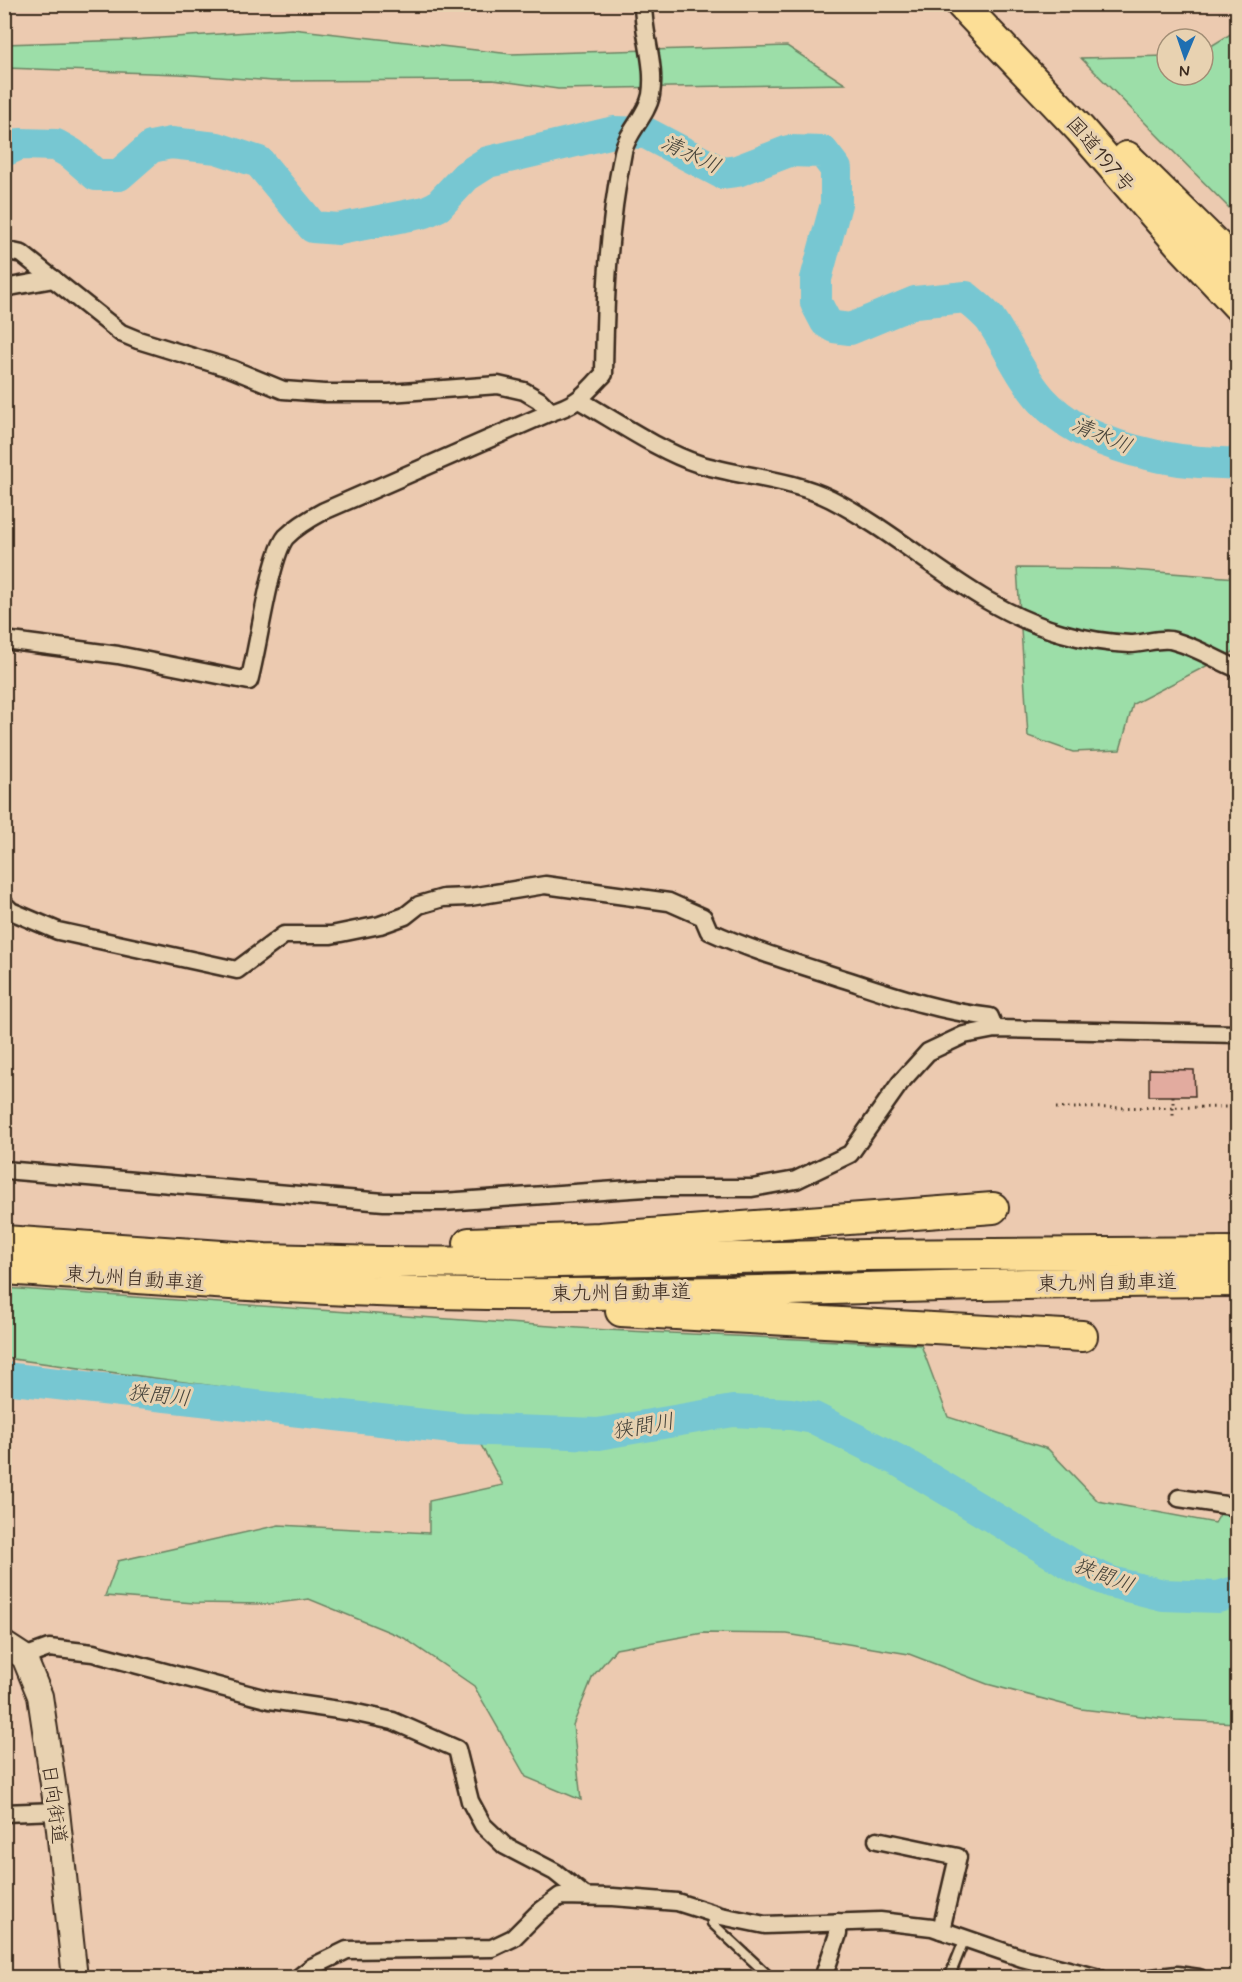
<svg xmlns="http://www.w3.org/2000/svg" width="1242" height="1982" viewBox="0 0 1242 1982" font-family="Mynerve,'Klee One',sans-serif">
	<rect width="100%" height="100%" fill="#eccab0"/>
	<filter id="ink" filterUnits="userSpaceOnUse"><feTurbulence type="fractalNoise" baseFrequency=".0167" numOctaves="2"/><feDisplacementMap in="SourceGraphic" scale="12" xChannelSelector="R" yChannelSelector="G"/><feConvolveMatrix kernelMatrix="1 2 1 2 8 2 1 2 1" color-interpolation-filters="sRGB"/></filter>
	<g filter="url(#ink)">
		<!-- green -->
		<g fill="#9cdea8" stroke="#6c8463" stroke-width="1.5">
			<path d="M292,29L511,54L787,46L845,84L558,89L493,80L273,81L179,74L5,68L4,44L132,40Z"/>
			<path d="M1237,30V216L1081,58L1167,56V75H1203V51Z"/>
			<path d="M1017,568L1118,569L1237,578V650L1133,704L1120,750L1073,752L1028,736Z"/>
			<path d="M5,1288L607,1330L921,1345L948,1417L1048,1449L1098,1501L1215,1523L1235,1488H1237V1723L1176,1720L1081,1709L987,1684L909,1654L787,1634L703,1633L616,1649L593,1676L573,1725L581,1800L526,1777L474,1686L404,1638L309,1599L269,1604L194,1603L105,1596L118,1561L279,1525L429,1533V1501L503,1485L467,1420L5,1358Z"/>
		</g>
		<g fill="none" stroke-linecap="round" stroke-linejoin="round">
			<!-- river -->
			<g stroke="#77c7d2" stroke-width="32">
				<path d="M4,151L20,144L56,145L72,154L96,175H119L151,147L171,143L217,148L259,162L313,227L339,229L425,212L438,206L466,176L488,162L614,132L646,133L722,173L737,171L789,151L823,152L836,169V204L816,279V303L826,322L834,327L850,329L915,302L966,297C974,304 983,311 990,319C1008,345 1021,377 1042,400C1085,448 1176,465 1238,463"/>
				<path d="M4,1378L461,1429L598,1434L733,1411L791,1414L814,1418L901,1462L1076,1567L1111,1582L1163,1595L1218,1597L1238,1591"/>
			</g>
		</g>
		<!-- building -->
		<path fill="#e2ab9f" stroke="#3b2a1e" stroke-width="1.5" d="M1149,1069L1194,1070L1195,1096H1149Z"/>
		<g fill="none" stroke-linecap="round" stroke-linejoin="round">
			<!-- lane casing -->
			<g stroke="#3b2a1e" stroke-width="13">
				<g id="lane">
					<path d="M711,1913L712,1923L771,1978"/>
					<path d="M949,1978L965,1938"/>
				</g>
			</g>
			<!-- street casing -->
			<g stroke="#3b2a1e" stroke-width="21">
				<g id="street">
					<path d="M4,250L22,254L121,333L138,340L232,369L283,390L324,393H389L498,385L524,391L539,400L551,412"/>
					<path d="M4,288L54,279"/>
					<path d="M579,400C616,421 659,451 699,464C742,477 791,479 831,499C911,540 974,609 1062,633C1083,639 1108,643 1130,644C1143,644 1158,638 1170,640C1193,645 1216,660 1238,669"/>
					<path d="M4,640L118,655L249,681C258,650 270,556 286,537C297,526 311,518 324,511L551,412C579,404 584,394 604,374C605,299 608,226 623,152C627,132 647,116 651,95C656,64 643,35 643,4"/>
					<path d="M4,904L11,911L58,931L237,970L284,935H331L380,925L405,916L419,905L443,898L470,897L545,885L669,902L703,917L709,931C753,951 798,964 844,979C896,996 934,1010 990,1017L995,1029"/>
					<path d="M4,1170L384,1202H443L646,1188H752L796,1180L850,1154L900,1083L928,1052L964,1035L995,1029L1238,1034"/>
					<path d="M1179,1498L1238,1507"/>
					<path d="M24,1657L49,1648L93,1653L270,1700L352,1712L393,1721L457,1749L470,1801L483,1825L505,1846L555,1872L585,1896"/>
					<path d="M4,1813L57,1811"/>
					<path d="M877,1840L958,1857L941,1930"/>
					<path d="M298,1978L312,1967L347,1950L492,1948L513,1938L539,1912L560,1896L613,1897L677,1902L721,1916L765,1925L880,1921L932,1927L1022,1958L1099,1978"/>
					<path d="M823,1978L838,1934V1922"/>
					<path d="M1151,1978L1177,1975L1199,1978"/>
				</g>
			</g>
			<!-- secondary casing -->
			<g stroke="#3b2a1e" stroke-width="28">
				<path id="secondary" d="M4,1644L24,1657L40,1696L57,1811L75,1978"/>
			</g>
			<!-- highway casing -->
			<g stroke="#3b2a1e" stroke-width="34">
				<g id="highway">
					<path d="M961,4L1080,129L1178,242L1238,306"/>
					<path d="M1127,157L1238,266"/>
					<path d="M4,1241L265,1259L380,1262L514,1263L867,1255L1238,1252"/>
					<path d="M469,1243L599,1238L993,1208"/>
					<path d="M4,1269C165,1280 326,1292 487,1294C737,1296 987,1281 1238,1281"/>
					<path d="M621,1311L1082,1336"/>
				</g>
			</g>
			<!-- path -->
			<g stroke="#3b2a1e" stroke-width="3" stroke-dasharray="1.5 4.5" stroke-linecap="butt">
				<path d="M1173,1096V1117"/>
				<path d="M1056,1108L1238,1107"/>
			</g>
			<!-- lane -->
			<use href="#lane" stroke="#e8d2b1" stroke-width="8"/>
			<!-- street -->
			<use href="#street" stroke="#e8d2b1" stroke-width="16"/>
			<!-- secondary -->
			<use href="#secondary" stroke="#e8d2b1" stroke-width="24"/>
			<!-- highway -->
			<use href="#highway" stroke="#fcde96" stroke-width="30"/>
		</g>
	</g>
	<g text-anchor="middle" stroke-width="6" stroke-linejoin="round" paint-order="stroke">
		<!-- street labels -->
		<g font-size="20" fill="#3b2a1e" stroke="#e8d2b1">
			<text transform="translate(1101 154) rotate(49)" y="7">国道197号</text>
			<text transform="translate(135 1278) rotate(4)" y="7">東九州自動車道</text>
			<text transform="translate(1107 1282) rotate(-1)" y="7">東九州自動車道</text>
			<text transform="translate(621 1292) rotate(-1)" y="7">東九州自動車道</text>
			<text transform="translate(55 1804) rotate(82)" y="7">日向街道</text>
		</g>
		<!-- water labels -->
		<g font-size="21" font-style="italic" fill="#444239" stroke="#e8d2b1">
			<text transform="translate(691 154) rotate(25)" y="7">清水川</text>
			<text transform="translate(1102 435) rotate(23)" y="7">清水川</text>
			<text transform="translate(159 1395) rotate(6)" y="7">狭間川</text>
			<text transform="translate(643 1426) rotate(-10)" y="7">狭間川</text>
			<text transform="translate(1104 1575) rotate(21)" y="7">狭間川</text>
		</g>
	</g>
	<!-- margin -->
	<rect width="1242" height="1982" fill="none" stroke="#e8d2b1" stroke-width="24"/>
	<rect x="12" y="12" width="1218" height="1958" fill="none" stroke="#3b2a1e" stroke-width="2" filter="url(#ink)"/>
	<!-- north arrow -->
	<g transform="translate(1185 57) rotate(182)"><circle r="28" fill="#e8d2b1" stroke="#a38f76" stroke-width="1.5"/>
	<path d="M0-4.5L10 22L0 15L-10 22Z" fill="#1f6fb2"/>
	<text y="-9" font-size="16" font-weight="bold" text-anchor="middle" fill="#3b2a1e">N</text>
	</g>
</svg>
